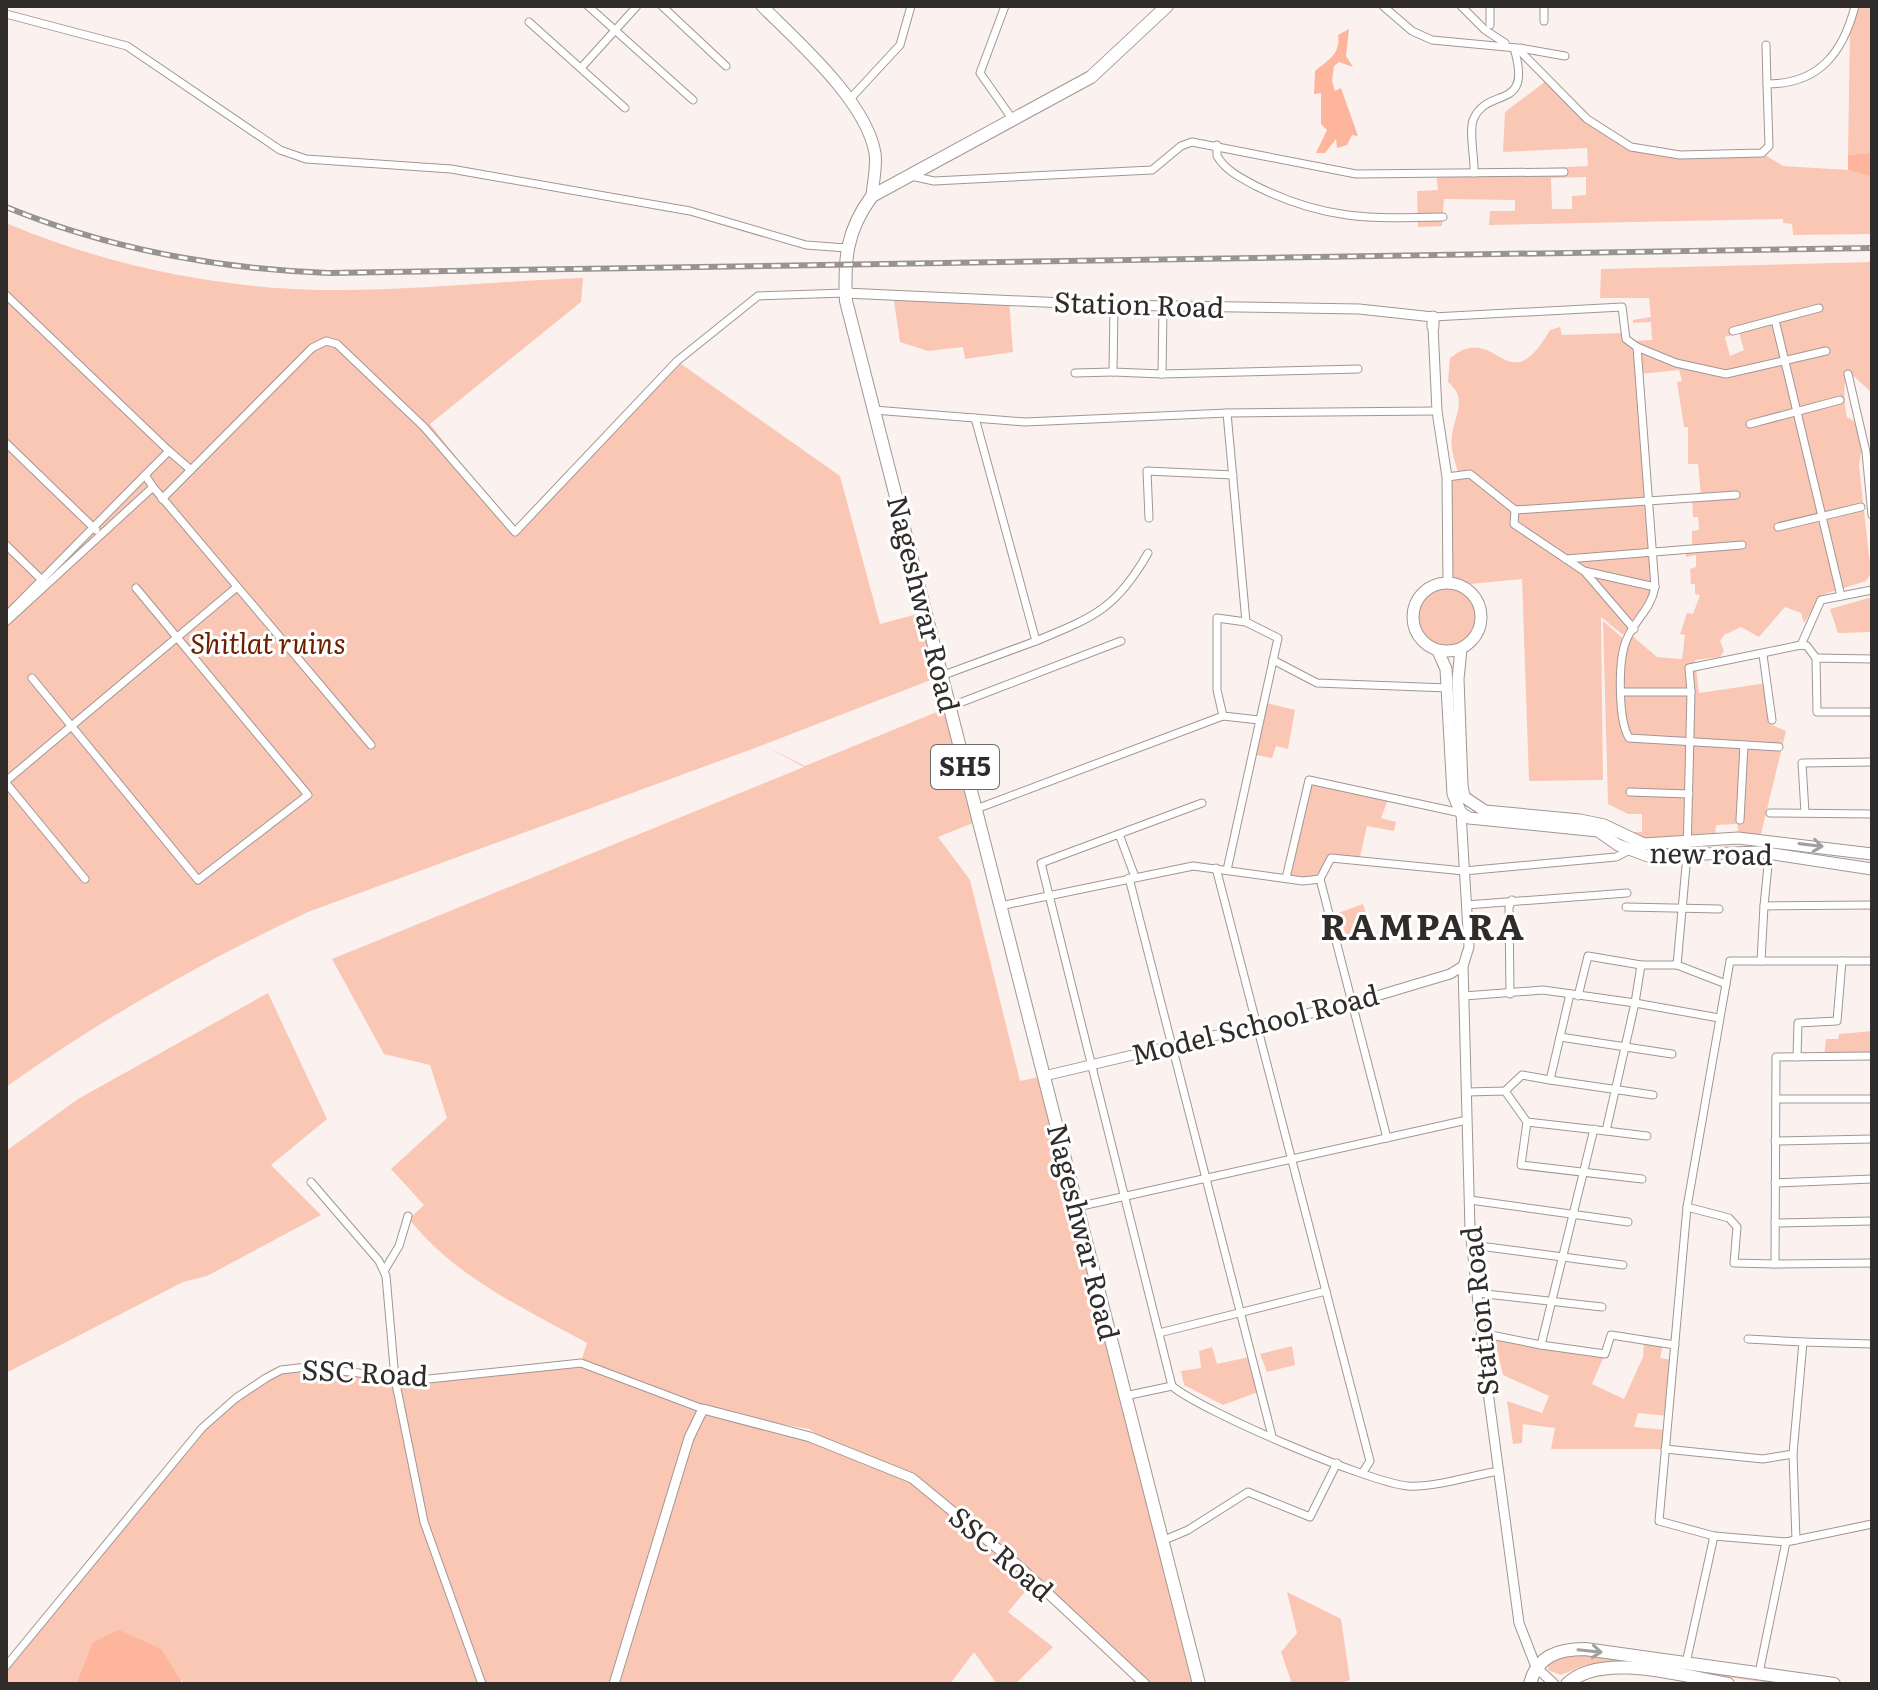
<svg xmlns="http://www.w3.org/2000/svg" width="1878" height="1690" viewBox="0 0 1878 1690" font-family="Literata,serif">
	<rect width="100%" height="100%" fill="#fbf2ef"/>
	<!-- green -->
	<g fill="#fac7b5" fill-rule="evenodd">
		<path d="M1855,6H1872V153L1848,155L1850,27Z"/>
		<path d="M1546,81L1587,119L1632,147L1680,155L1762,153L1783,166L1848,170L1872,177V234L1793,235L1792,224L1783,223V219L1489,225L1490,211H1515V200L1444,199L1442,226L1418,227L1417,191L1438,190L1436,173L1588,166L1587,148L1503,152L1505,112ZM1586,177V195L1572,196V209H1552L1551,178Z"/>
		<path d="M6,223C105,265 219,289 327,290C412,291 498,281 583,278L581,302L430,424L515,531L677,361L840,476L880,624L925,612L941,676L763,745L805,766L949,707L978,821L938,837L970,880L1020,1081L1044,1076L1199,1684H1143L1034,1581L1008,1612L1053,1647L1015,1684H997L974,1652L950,1684H183V1681L92,1643L76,1684H6V1666L202,1428L266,1378L307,1367L395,1379L581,1362L587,1343C523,1308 455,1277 409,1219L424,1205L391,1169L447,1118L430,1065L384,1054L332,959L804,767L763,745L308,912C202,962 101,1019 6,1087ZM721,1413L809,1429L828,1443Z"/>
		<path d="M1872,262V393L1848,371C1843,381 1844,406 1847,417L1854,421L1862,446L1859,466L1871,573L1866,581L1822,595L1804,623L1801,613L1785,607L1759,637L1741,627L1724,635L1720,641L1724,651L1720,657L1695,660L1699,693L1767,683L1772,725L1786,731L1761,834L1746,835L1738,831L1737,824L1716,825L1715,839H1627L1633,832H1642V814H1628L1608,804L1603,621L1624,639L1630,634L1657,657L1682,659L1685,635L1680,634L1687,613L1693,614L1700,595L1695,594V584H1691L1690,569L1696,567V555L1686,557L1685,546L1692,545V531L1699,530L1698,517H1693L1692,497L1701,496L1698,464H1688V427H1684L1677,382L1682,381L1679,370L1640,374L1655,587L1623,635L1601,617L1603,780L1529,781L1522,579L1460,585L1448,583L1447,477L1459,475C1455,462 1450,449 1452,436C1455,413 1468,399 1448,382L1450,358C1498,319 1506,406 1550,330L1560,327L1562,335L1625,333L1631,341L1652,340L1651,322L1633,323V320L1651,317L1649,298H1600L1601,269ZM1739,333L1744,350L1730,356L1725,337Z"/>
		<path d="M893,295L1009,300L1013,352L965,359L963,347L928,351L900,342Z"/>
		<circle cx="1447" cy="617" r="28"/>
		<path d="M1872,597V632L1838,633L1830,609Z"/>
		<path d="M1263,702L1295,710L1288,749L1276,746L1272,758L1251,754Z"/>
		<path d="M1309,780L1389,797L1381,818L1396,822L1394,831L1367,826L1359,861L1331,858L1320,879L1286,878Z"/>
		<path d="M1363,904L1371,931L1347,938L1338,913Z"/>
		<path d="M268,993L327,1119L271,1165L321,1215L207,1276L183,1282L6,1373V1151L78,1099Z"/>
		<path d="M1872,1031V1056L1824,1057L1826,1039H1838L1839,1034Z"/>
		<path d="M1494,1336L1605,1354L1592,1384L1624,1399L1643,1357L1644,1340L1663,1344L1660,1358L1672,1360L1668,1416L1638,1413L1634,1427L1667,1430L1665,1449H1551L1555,1428L1523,1424L1522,1443L1513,1444L1507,1401L1542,1413L1549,1396L1503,1375Z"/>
		<path d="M1292,1346L1295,1365L1267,1372L1260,1354Z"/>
		<path d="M1212,1347L1217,1364L1249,1357L1258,1392L1223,1405L1184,1385L1181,1371L1201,1368L1199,1351Z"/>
		<path d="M1287,1592L1341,1619L1350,1680L1338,1684H1292L1281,1652L1297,1633Z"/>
		<path d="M1571,1653L1810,1684H1779L1610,1662L1583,1666L1561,1675L1548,1670L1549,1661Z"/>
	</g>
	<!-- water -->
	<g fill="#fdb59c">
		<path d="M1349,29L1346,56L1353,67L1339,62L1334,66L1332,81L1335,91L1341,88L1358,136L1352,135L1347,145L1337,148L1336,139L1325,153H1316L1327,130L1321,124V93L1314,94L1315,71C1328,60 1341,54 1338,35Z"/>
		<path d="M1872,153V177L1848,170V155Z"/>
		<path d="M119,1630L161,1649L183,1684H76L92,1643Z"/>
	</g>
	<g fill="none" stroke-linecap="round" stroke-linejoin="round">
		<!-- minor casing -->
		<g stroke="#a09794" stroke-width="9">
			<g id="minor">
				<path d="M588,6L693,100"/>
				<path d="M662,6L726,66"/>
				<path d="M1005,6L980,73L1013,120"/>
				<path d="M1383,6L1412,31L1432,40L1517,48L1587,119L1631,147L1680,155L1762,153L1769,146L1767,84C1819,84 1843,53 1855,6"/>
				<path d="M1461,6L1485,30L1505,43"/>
				<path d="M6,14L127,46L280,150L306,159L451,169L690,211L806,245L846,248"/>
				<path d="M1544,21V6"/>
				<path d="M529,22L625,108"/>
				<path d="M1490,25V6"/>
				<path d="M1766,45L1767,84"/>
				<path d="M1520,48L1565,56"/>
				<path d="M581,68L637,6"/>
				<path d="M849,100L900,45L911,6"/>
				<path d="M1217,145V156C1226,171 1241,178 1256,186C1323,220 1370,219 1443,217"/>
				<path d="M1474,173C1475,158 1468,129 1474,118C1489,86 1533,112 1514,48"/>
				<path d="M911,176L934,181L1152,170L1181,146L1192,142L1356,174L1564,172"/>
				<path d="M6,295L169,451"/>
				<path d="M1114,305L1113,372L1162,374L1163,306"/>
				<path d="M1433,317L1622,307L1626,339L1637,347L1655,587L1584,571L1514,524L1515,510"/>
				<path d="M1775,320L1841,596"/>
				<path d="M1733,331L1819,308"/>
				<path d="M1637,347L1676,363L1726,374L1826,351"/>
				<path d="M1075,373L1113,372"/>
				<path d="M1162,374L1358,369"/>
				<path d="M1848,374L1866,452L1872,515"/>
				<path d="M874,410L1025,422L1227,413"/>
				<path d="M1750,424L1840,400"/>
				<path d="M6,443L96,530"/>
				<path d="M1447,477L1470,474L1515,510L1736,495"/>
				<path d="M153,487L145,475L169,451L191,470"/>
				<path d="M162,499L312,348L326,341L337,344L424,427L515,532L677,361L758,296L845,293"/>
				<path d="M1149,518L1147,471L1233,475"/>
				<path d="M1778,527L1861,507"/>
				<path d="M6,545L45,583"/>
				<path d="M1566,559L1742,545"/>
				<path d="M1585,572L1634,629"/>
				<path d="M1655,587C1651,610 1634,620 1626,641C1618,661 1618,720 1629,738L1779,747"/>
				<path d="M6,616L145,475"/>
				<path d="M6,622L153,487L371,745"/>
				<path d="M1246,622L1227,413L1437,411"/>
				<path d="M1036,641C1094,617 1116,609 1148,553"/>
				<path d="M1801,645L1821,600L1872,590"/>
				<path d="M1763,655L1772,720"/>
				<path d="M1872,659L1816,658L1817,712H1872"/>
				<path d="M1273,660L1317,683L1448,688"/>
				<path d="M941,676L1036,641L975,418"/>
				<path d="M32,678L198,880L308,795L136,588"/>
				<path d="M1691,692L1689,668L1801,645L1807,646L1816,658"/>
				<path d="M949,707L1121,641"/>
				<path d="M6,781L237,587"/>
				<path d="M6,783L85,879"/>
				<path d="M1630,792L1689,794"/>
				<path d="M1202,803L1041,863L1172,1386C1201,1411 1370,1483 1408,1486C1433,1488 1473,1475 1499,1471"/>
				<path d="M976,809L1223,716"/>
				<path d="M1770,813L1872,814"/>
				<path d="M1805,813L1802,763L1872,762"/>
				<path d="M1740,820L1744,745"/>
				<path d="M1119,834L1135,877"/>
				<path d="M1216,868L1370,1461L1363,1472"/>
				<path d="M1227,870L1278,638L1246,622L1217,618V690L1223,716L1259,720"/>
				<path d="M1129,878L1272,1436"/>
				<path d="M1286,878L1309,780L1461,813"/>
				<path d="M1320,879L1387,1138"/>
				<path d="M1466,905L1627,893"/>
				<path d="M1000,906L1193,866L1303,881L1320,879L1331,858L1464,871L1616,857L1632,849"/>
				<path d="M1764,906L1768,865"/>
				<path d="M1626,907L1719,909"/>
				<path d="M1761,961L1764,906L1872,905"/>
				<path d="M1872,961H1730L1687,1207L1659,1521L1714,1536L1786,1542L1872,1524"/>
				<path d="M1677,965L1726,984"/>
				<path d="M1510,994L1509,907L1512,900"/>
				<path d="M1464,996L1543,990L1635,1003L1641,965H1677L1687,855L1691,692H1621"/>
				<path d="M1578,996L1588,956L1641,965"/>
				<path d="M1560,1037L1672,1054"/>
				<path d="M1872,1056L1776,1057L1775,1264L1872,1263"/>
				<path d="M1797,1057L1798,1023L1837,1021L1842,961"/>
				<path d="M1550,1080L1653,1095"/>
				<path d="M1505,1091L1527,1122L1606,1131L1635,1003L1719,1018"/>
				<path d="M1467,1092L1505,1091L1522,1075L1550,1080L1570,994"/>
				<path d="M1776,1099H1872"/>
				<path d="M1527,1122L1521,1165L1642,1179"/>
				<path d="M1606,1131L1647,1136"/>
				<path d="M1775,1141L1872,1139"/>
				<path d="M311,1182L379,1261L386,1276L395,1379L424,1522L482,1684"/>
				<path d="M1775,1183L1872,1179"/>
				<path d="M1470,1200L1628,1222"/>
				<path d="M1077,1207L1467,1120"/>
				<path d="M1687,1207L1729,1218L1737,1227L1734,1263L1775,1264"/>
				<path d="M1775,1223L1872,1221"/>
				<path d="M1472,1245L1623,1265"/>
				<path d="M384,1271L399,1246L408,1216"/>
				<path d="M1477,1293L1602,1307"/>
				<path d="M1159,1333L1326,1291"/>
				<path d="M1481,1333L1541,1345L1594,1129"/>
				<path d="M1748,1339L1803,1342L1793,1454L1796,1540"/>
				<path d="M1803,1342L1872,1344"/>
				<path d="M1541,1345L1605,1354L1611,1335L1675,1345"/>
				<path d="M1125,1396L1172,1386"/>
				<path d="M1665,1449L1763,1459L1793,1454"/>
				<path d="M1162,1541L1188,1530L1248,1492L1310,1517L1337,1463"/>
				<path d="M1686,1663L1714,1536"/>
				<path d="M6,1666L202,1428L236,1398L266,1378L281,1370L307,1367L419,1380L581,1363L703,1409"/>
				<path d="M1759,1673L1786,1542"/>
			</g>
		</g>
		<!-- tertiary casing -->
		<g stroke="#a09794" stroke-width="11">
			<g id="tertiary">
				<path d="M845,293L1107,305L1359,309L1433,317"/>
				<path d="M1433,327L1437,411L1447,477L1448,583"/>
				<path d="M1461,813L1469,947L1463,966L1470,1229L1486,1377L1519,1623L1536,1667L1554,1684"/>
				<path d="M1044,1076L1353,1003L1450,974L1463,966"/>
				<path d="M614,1684L689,1438L703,1409L810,1437L912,1478L1020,1567L1145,1684"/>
			</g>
		</g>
		<!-- secondary casing -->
		<g stroke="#a09794" stroke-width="13">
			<g id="secondary">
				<path d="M762,6C798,42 866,101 875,153C877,166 873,183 872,196"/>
				<path d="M1433,317V327"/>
				<circle cx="1447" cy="617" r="34"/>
				<path d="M1461,649L1458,679L1462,785L1464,797L1485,811L1580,820L1604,825L1644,844L1738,838L1872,854"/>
				<path d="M1438,651L1446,669L1453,794L1461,813L1469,818L1598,831L1618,845L1648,856L1760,852L1872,869"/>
			</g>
		</g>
		<!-- primary casing -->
		<g stroke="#a09794" stroke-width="14">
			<path id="primary" d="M1167,6L1091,77L872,196C846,231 844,260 846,301L1199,1684"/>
		</g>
		<!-- trunk casing -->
		<g stroke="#a09794" stroke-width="14">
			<g id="trunk">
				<path d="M1530,1684C1537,1656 1558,1649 1585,1649L1834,1684"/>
				<path d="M1567,1684C1601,1651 1683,1676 1728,1684"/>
			</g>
		</g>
		<!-- minor -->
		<use href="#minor" stroke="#fff" stroke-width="7"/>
		<!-- tertiary -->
		<use href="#tertiary" stroke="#fff" stroke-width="9"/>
		<!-- secondary -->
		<use href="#secondary" stroke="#fff" stroke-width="11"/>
		<!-- primary -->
		<use href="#primary" stroke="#fff" stroke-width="12"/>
		<!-- trunk -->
		<use href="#trunk" stroke="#fff" stroke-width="12"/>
		<!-- rail casing -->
		<g stroke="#989290" stroke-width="6">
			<path id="rail" d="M6,207C109,249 218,269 329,273L1872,248"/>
		</g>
		<!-- rail -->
		<use href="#rail" stroke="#fff" stroke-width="3" stroke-dasharray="9" stroke-linecap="butt"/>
	</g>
	<!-- one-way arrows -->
	<defs><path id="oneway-shaft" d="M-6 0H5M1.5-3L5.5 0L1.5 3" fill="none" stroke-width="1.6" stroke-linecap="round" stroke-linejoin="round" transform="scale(2)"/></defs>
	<g stroke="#a1a09f">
		<use href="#oneway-shaft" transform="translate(1811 845) rotate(7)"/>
		<use href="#oneway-shaft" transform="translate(1590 1651) rotate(6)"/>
	</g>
	<g text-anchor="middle" stroke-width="6" stroke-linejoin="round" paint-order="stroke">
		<!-- shield labels -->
		<rect fill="#fff" stroke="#6d6b6a" stroke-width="2" x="931" y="745" width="68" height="44" rx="6"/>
		<g font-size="26" font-weight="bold" fill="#2f2c2a">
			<text x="965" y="776">SH5</text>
		</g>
		<!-- street labels -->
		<g font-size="28" fill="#2f2c2a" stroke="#fff">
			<text transform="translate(1139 305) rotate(2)" y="10">Station Road</text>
			<text transform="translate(923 604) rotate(76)" y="10">Nageshwar Road</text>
			<text transform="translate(1711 854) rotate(1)" y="10">new road</text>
			<text transform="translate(1255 1025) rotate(-14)" y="10">Model School Road</text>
			<text transform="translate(1083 1232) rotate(76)" y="10">Nageshwar Road</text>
			<text transform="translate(1480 1311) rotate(-96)" y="10">Station Road</text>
			<text transform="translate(365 1373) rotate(3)" y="10">SSC Road</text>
			<text transform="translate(1001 1554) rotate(41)" y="10">SSC Road</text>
		</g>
		<!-- park labels -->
		<g font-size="28" font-style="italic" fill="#6d2000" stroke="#fff">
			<text x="268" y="654">Shitlat ruins</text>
		</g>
		<!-- district labels -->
		<g font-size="36" font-weight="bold" letter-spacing="2" fill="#2f2c2a" stroke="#fff">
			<text x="1423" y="940">RAMPARA</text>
		</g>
	</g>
	<!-- border -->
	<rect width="1878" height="1690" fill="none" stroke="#2f2c2a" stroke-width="16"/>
</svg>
